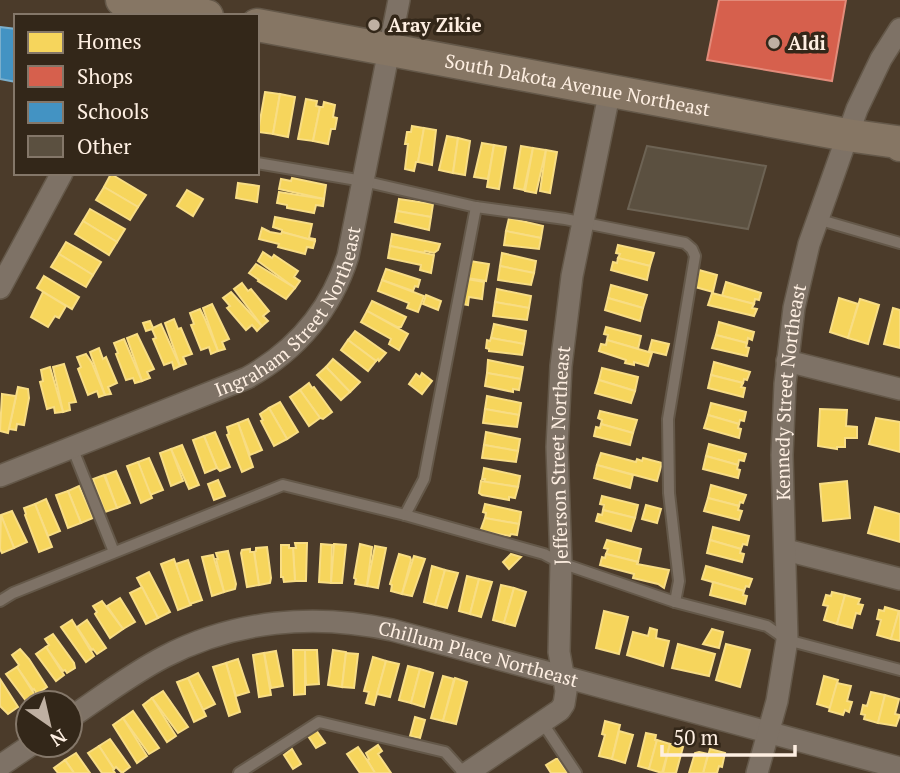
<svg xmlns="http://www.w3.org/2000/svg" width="900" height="773" viewBox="0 0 900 773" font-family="'PT Serif',serif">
	<rect width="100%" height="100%" fill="#4b3b2a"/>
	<!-- homes -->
	<g fill="#f6d55c" stroke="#f8dd84" stroke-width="2">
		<path d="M265,92L280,94L273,134L258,132Z"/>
		<path d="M280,94L295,97L288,137L273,134Z"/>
		<path d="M306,99L317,101L316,106L320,107L313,141L298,139Z"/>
		<path d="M324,102L335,105L333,117L337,118L335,129H331L328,144L313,141L320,107H323Z"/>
		<path d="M412,126L424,128L418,162H416L414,171L405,169L408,144H405L407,132H411Z"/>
		<path d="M424,128L436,130L432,165L418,162Z"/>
		<path d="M447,136L458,138L453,173L439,170Z"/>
		<path d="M458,138L470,141L465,175L453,173Z"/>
		<path d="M482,143L494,145L488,179L474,177Z"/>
		<path d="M494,145L506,147L499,189L487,187Z"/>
		<path d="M521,146L533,148L524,190L514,188Z"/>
		<path d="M533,148L546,150L536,193L525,191Z"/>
		<path d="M546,150L557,152L550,193L540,191Z"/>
		<path d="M111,174L146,195L138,207L104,187Z"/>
		<path d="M292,178L326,185L324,199L279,189L281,179L291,181Z"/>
		<path d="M238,183L259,186L257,202L236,198Z"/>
		<path d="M104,187L138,207L130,220L96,200Z"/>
		<path d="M187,190L203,199L193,216L177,206Z"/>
		<path d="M279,192L324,199L323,206L316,205L314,213L287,208V205L277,203Z"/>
		<path d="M399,199L433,204L431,217L397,211Z"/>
		<path d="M90,209L125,229L117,242L83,221Z"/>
		<path d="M397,211L431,217L429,230L395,222Z"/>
		<path d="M275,217L312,224L309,238L315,239V241L282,232V230L273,227Z"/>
		<path d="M509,218L543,226L541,238L506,231Z"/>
		<path d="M83,221L117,242L109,255L75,234Z"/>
		<path d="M262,228L270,232L281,234L282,232L315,241L313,248L307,247L305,254L278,247L279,244L259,239Z"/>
		<path d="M506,231L541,238L539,249L504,245Z"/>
		<path d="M392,234L440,244L438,250L434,253L425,251L424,253L390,246Z"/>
		<path d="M66,242L101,262L93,275L59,254Z"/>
		<path d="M618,245L654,253L650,266L618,258L620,254L616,253Z"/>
		<path d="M390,246L434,255L431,273L420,270L421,265L388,258Z"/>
		<path d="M263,252L272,258L274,255L298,271L294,277L300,281L295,288L258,261Z"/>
		<path d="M502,253L536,261L534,273L500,266Z"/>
		<path d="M59,254L93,275L86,287L51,267Z"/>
		<path d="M618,258L650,266L647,280L611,270L613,262L617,263Z"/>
		<path d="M470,261L489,264L486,281L467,278Z"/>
		<path d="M256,264L295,288L286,299L258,281L259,280L249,273Z"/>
		<path d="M500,266L534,273L531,285L498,280Z"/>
		<path d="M386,269L420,280L418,287L415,286L413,291L382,280Z"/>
		<path d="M699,270L717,275L713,292L695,287Z"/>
		<path d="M44,276L79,297L72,309L37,288Z"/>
		<path d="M467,279L484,282L482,299L469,297L468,305L462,304Z"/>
		<path d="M382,280L424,296L418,312L407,308L409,303L378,291Z"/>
		<path d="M726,282L761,293L759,300L755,299L754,304L722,296Z"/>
		<path d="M242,283L248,291L251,289L269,311L263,316L268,321L262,326L234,289Z"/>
		<path d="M611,285L647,295L643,308L608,298Z"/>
		<path d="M497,289L531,296L529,308L495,302Z"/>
		<path d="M43,292L66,306L59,318L55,316L48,327L31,317Z"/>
		<path d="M231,292L262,326L257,331L252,325L246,330L227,308L230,306L223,298Z"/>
		<path d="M712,293L754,304L752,308L757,309L754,316L708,305Z"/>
		<path d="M426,295L441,301L438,310L423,304Z"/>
		<path d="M608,298L643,308L640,321L605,310Z"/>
		<path d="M839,298L858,304L848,338L830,332Z"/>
		<path d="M860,299L879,305L868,344L848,338Z"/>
		<path d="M372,301L406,317L401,327H397L367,311Z"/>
		<path d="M495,302L529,308L527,320L493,316Z"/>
		<path d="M212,304L229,339L222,342L225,349L218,351L203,308Z"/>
		<path d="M893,308L900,310V348L884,344Z"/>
		<path d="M200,309L205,319L218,351L211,354L209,347L201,350L191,325L194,324L190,313Z"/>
		<path d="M367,311L408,334L399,350L389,344L391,339L361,322Z"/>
		<path d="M174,319L178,329L181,328L192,354L183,357L186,364L180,366L165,323Z"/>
		<path d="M150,321L153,328L161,324L180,366L174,369L172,362L164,365L153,339L156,338L152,329L146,331L143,323Z"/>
		<path d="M719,322L754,332L752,340L748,338L747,343L716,335Z"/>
		<path d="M494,324L526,331L524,344L491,338Z"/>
		<path d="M606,327L641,336L638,349L607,340L608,335L604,334Z"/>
		<path d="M355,331L386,353L379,361L378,359L376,361L348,340Z"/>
		<path d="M137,334L154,369L147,372L150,378L142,381L127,338Z"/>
		<path d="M716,335L747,343L746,347L749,348L747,356L712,348Z"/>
		<path d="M491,338L524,344L522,355L489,351V349L486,348L487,340L490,341Z"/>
		<path d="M124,339L142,381L135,383L133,378L126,380L116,354L118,353L114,343Z"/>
		<path d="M348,340L376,361L368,371L341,350Z"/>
		<path d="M607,340L652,353L648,366L634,362V365L625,363L626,360L599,351L601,344L606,345Z"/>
		<path d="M652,340L669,344L666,355L649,351Z"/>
		<path d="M99,348L103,359L106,357L117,383L108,387L111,394L105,395L90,352Z"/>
		<path d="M86,354L92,363L105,395L99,397L97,391L88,395L78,369L81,367L77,357Z"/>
		<path d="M333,359L360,382L350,392L326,367Z"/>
		<path d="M488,360L523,367L521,379L487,373Z"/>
		<path d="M714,362L750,372L747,380L744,379L743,383L711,375Z"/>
		<path d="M64,364L76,402L69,403L70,410L63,412L53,367Z"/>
		<path d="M50,367L63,412L55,413L54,407L47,409L40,382L43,381L41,370Z"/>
		<path d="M326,367L350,392L341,400L317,375Z"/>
		<path d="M602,368L638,377L635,391L599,380Z"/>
		<path d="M422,373L432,381L422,394L409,384L416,374L420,377Z"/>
		<path d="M487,373L521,379L519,390L513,389V392L485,386Z"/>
		<path d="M711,375L743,383L741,387L745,388L743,397L708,388Z"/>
		<path d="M599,380L635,391L631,403L595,393Z"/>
		<path d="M309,383L312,388L314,387L332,412L323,419L320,418L300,390Z"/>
		<path d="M18,387L28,389L29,398L24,425L17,424L16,430L9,429Z"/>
		<path d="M300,390L320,418L309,426L290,397Z"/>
		<path d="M2,394L16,396L8,433L0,431Z"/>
		<path d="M487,396L521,403L519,415L485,409Z"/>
		<path d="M280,402L298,432L287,439L269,408Z"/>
		<path d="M711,403L746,412L744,421L740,420L739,424L708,415Z"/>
		<path d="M269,408L287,439L274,446L261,421L263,420L260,414Z"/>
		<path d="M485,409L519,415L517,427L483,423Z"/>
		<path d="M820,409L847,410L846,426L857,427V438H845V447H837V449L818,446Z"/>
		<path d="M600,411L637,420L633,433L601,424L602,420L598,418Z"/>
		<path d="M708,415L739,424L738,428L741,429L739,438L704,428Z"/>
		<path d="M876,418L900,422V452L869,444Z"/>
		<path d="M248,419L262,450L250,455L238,423Z"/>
		<path d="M238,423L253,467L242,472L227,435L229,434L227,427Z"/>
		<path d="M601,424L633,433L630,445L594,436L596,427L600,428Z"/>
		<path d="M215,432L230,467L220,471L217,468L204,436Z"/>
		<path d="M486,432L520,439L518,451L484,445Z"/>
		<path d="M204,436L217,468L205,473L193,440Z"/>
		<path d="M709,444L746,454L744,461L739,460L738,465L706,456Z"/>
		<path d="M182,445L199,485L189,489L171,449Z"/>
		<path d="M484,445L518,451L516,462L482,458Z"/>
		<path d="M171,449L183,481L171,486L160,453Z"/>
		<path d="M601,453L636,462L637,459L642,461L643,458L662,463L657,481L597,465Z"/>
		<path d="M706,456L738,465L737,469L740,470L738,478L703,469Z"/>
		<path d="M149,458L163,490L150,495L138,462Z"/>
		<path d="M138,462L152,498L141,503L127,466Z"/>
		<path d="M597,465L633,475L630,488L594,478Z"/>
		<path d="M484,468L520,476L518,487L484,482L485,479H482Z"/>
		<path d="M116,471L130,503L117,508L105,475Z"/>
		<path d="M104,475L117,508L105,512L93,479Z"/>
		<path d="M218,480L225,496L214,500L208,484Z"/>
		<path d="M481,481L518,487L515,498L509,497V500L482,495L479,493Z"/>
		<path d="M847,481L850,518L823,521L820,484Z"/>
		<path d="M711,485L746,495L743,503L740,502L739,506L708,498Z"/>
		<path d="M79,486L93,518L81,523L68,491Z"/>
		<path d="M68,491L81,523L68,528L56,495Z"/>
		<path d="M602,496L638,505L635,518L603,510L604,505L600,504Z"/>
		<path d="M708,498L739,506L738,510L742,511L739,520L704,511Z"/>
		<path d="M46,499L60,531L48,536L35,504Z"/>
		<path d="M35,504L52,547L39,552L25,515L26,514L24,508Z"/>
		<path d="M485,504L521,512L519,524L485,518L486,513L483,512Z"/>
		<path d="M646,505L661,509L657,523L642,519Z"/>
		<path d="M875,507L900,514V542L868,533Z"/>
		<path d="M603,510L635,518L631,531L596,521L598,514L602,515Z"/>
		<path d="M12,511L27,542L14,548L1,515Z"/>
		<path d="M1,515L14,548L2,553L0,549Z"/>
		<path d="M485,518L519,524L517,535L511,534L510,536L482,531L481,529Z"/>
		<path d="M713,527L749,536L747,545L743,544L741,549L710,540Z"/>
		<path d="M607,540L641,549L638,562L606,554L608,549L604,548Z"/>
		<path d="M710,540L741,549L740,553L744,554L742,562L707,553Z"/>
		<path d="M295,543H307L306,581H295L293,548H296Z"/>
		<path d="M321,544L332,545L331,583L319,582Z"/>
		<path d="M334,544L346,545L342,583H331Z"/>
		<path d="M360,544L372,547L367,586L355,584L356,579L354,578Z"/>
		<path d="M281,545H289V548H293L295,581L284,582L283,577H281Z"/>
		<path d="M375,546L386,548L378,588L367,586Z"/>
		<path d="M267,547L271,578L270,583L259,585L254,552L256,551V548Z"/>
		<path d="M250,549V552H254L259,585L247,587L241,553L242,550Z"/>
		<path d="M228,551L236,584L235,589L224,592L216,559H218L216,553Z"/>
		<path d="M399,554L410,557L411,560L402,594L391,591L392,585L390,584Z"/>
		<path d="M511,554L521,557L509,569L503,562Z"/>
		<path d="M606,554L638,562L637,564L669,570L664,588L658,584L633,578L634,574L600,565L602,557L605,558Z"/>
		<path d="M213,555L224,592L212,596L202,557Z"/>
		<path d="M414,556L425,559L412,596L402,594Z"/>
		<path d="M174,559L191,605L178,610L161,564Z"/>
		<path d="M188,560L202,600L190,604L176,564Z"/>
		<path d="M432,566L445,570L435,605L424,602Z"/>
		<path d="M706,566L752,579L749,587L746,586L744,591L702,579Z"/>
		<path d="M445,570L458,573L447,608L435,605Z"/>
		<path d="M149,572L170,612L158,618L137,578Z"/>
		<path d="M467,576L479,579L470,614L459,611Z"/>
		<path d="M479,579L492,582L481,617L470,614Z"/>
		<path d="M713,582L744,591L743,595L747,596L745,604L710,595Z"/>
		<path d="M501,585L514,588L504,623L493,620Z"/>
		<path d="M142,587L158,618L146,624L130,593Z"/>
		<path d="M514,588L526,592L515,626L504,623Z"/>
		<path d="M832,592L845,595L837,624L824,620L828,606L823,605L826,595L831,596Z"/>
		<path d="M845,595L860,599L858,604L863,605L860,614L856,613L852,628L837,624Z"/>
		<path d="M120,598L135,622L123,629L107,606Z"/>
		<path d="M102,601L123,629L110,638L95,614L97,612L93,606Z"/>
		<path d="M885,607L899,611L891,639L877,635L881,620L877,619L879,610L884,611Z"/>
		<path d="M604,611L628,617L619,654L596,648Z"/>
		<path d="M899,611H900V641L891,639Z"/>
		<path d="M72,620L94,656L86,662L61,627Z"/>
		<path d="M87,620L106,648L97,654L93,649L92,650L77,627Z"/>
		<path d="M650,628L657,630L656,638L669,641L663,666L627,655L633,632L648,636Z"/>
		<path d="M712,629L723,632L719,648L703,644Z"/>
		<path d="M53,634L74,663L75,668L67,673L65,670L63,671L46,647L49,645L45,639Z"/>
		<path d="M678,644L715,654L709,676L672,668Z"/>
		<path d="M726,644L750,650L740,687L716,680Z"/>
		<path d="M46,647L64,675L56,681L36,654Z"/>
		<path d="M20,649L29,659L47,687L37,694L34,689L33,690L17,667L19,665L12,655Z"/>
		<path d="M293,650H305V694L294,695Z"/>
		<path d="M305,650H317L319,684L306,685Z"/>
		<path d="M333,650L346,652L342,687L328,685Z"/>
		<path d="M276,651L283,686L271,688L264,653Z"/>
		<path d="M264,653L271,695L259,697L253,655Z"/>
		<path d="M346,653L358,654L354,688L342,687Z"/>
		<path d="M373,657L386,661L374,705L366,703L369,692L364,691Z"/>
		<path d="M238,659L249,692L236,696L226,663Z"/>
		<path d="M386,661L399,664L390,697L377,694Z"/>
		<path d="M226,663L240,712L229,716L213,667Z"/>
		<path d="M408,666L420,669L411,703L399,700Z"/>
		<path d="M17,667L35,695L26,701L6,674Z"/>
		<path d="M420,669L433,673L424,707L411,703Z"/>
		<path d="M198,673L215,704L203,710L188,678Z"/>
		<path d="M443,676L454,679L443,721L431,718Z"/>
		<path d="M824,676L838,680L830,708L817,704Z"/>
		<path d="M188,678L206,716L194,722L177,682Z"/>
		<path d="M455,678L467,682L456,724L443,721Z"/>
		<path d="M0,679L18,707L8,714L0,706Z"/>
		<path d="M837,683L851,686L847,701L852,702L849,712L845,710L843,715L829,711Z"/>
		<path d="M163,691L188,727L178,733L152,698Z"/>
		<path d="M871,692L885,695L878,723L864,719L865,715L861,714L863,705L867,706Z"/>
		<path d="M885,695L899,699L895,714L900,715L896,726L878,723Z"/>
		<path d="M152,698L176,736L167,742L143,705Z"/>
		<path d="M133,711L159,748L149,754L123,718Z"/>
		<path d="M415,717L425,720L420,738L410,736Z"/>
		<path d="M123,718L147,756L137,763L113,725Z"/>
		<path d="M605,721L620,725L612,759L599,756L605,735L602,734Z"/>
		<path d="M316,730L325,743L316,748L308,736Z"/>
		<path d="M619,731L633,735L625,763L612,759Z"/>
		<path d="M646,733L656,735L655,740H657L649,769L638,766Z"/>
		<path d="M110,739L130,767L122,773L116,767L114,769L99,746Z"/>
		<path d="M657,740L670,744L662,773L649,769Z"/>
		<path d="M670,744L683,747L676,773H663Z"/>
		<path d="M378,745L382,751L378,754L391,773H375L367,760L369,759L366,753Z"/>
		<path d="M99,746L114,769L113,770L115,773H102L88,753Z"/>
		<path d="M358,747L367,760L375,773H360L347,754Z"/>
		<path d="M292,749L301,764L293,769L284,755Z"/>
		<path d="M710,749L725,753L722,767L719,766L717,773H703Z"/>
		<path d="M699,752L708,754L703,773H689L695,753Z"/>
		<path d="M76,753L90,773H74L65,760Z"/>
		<path d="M556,759H558L568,773H551L546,765Z"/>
		<path d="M65,760L74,773H58L54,768Z"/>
	</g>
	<!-- shops -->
	<path fill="#d6604d" stroke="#e28b7a" stroke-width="2" d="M719,0H846L832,81L707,60Z"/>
	<!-- schools -->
	<path fill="#4393c3" stroke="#7bafcc" stroke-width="2" d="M0,27L16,29V82L0,79Z"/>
	<!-- building -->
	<path fill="#5b5040" stroke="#6d6354" stroke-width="2" d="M647,146L766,166L748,229L628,209Z"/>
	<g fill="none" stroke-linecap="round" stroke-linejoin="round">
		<!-- service casing -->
		<g stroke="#645849" stroke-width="14">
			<g id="service">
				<path d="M257,163L363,181L476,207L565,219L685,243L692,249L695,256L668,419L669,493L679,581L675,602"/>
				<path d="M817,219L900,243"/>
				<path d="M72,447L114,552"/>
				<path d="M405,515L424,479L476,207"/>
				<path d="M0,601L13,593L283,485L405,515L544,554L561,563L675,602L767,626L787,640L900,670"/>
				<path d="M542,722L576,773"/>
				<path d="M239,773L319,722L445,752L464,773"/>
			</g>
		</g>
		<!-- minor casing -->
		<g stroke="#645849" stroke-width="24">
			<g id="minor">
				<path d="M0,288L62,173"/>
				<path d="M787,361L900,389"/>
				<path id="s1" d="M0,476L247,378C297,350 331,310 348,256L399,0"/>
				<path d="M786,550L900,579"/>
				<path id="s2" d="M70,718C101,697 131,674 164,657C235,620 314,613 392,630L900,768"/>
				<path d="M0,766L31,745"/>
				<path id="s3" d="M467,773L560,710L564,704L566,691L559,652L561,563L557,447L561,366L572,276L610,90"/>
				<path id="s4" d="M757,773L777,701L787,640L782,455L785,384L794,308L809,244L857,109L881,59L900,29"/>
			</g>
		</g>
		<!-- primary casing -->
		<g stroke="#645849" stroke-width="35">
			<g id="primary">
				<path d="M122,0L207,16"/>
				<path id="s5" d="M257,25L847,135L897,142L900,145"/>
			</g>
		</g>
		<!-- service -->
		<use href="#service" stroke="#7e7266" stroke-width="10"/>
		<!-- minor -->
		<use href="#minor" stroke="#7e7266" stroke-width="21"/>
		<!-- primary -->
		<use href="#primary" stroke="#867664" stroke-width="32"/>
	</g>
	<!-- markers -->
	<g fill="#bfb0a2" stroke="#332719" stroke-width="2.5">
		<circle cx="374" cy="25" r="7"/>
		<circle cx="774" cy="43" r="7"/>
	</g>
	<g text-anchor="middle" stroke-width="7" stroke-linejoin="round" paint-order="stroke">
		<!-- poi labels -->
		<g font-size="19" font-weight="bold" fill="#feefe2" stroke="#332719" text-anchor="start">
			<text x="388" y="32">Aray Zikie</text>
			<text x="788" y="50">Aldi</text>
		</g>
		<!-- street labels -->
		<g font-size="19" fill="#feefe2" stroke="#332719">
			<text dy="7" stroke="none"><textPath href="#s5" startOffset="326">South Dakota Avenue Northeast</textPath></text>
			<text dy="7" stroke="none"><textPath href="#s1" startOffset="345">Ingraham Street Northeast</textPath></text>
			<text dy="7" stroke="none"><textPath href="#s4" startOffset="385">Kennedy Street Northeast</textPath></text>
			<text dy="7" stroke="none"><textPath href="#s3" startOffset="369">Jefferson Street Northeast</textPath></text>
			<text dy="7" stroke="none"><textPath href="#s2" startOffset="436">Chillum Place Northeast</textPath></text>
		</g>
	</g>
	<!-- legend -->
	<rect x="14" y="14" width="245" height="161" fill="#332719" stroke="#847769" stroke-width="2"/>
	<rect x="28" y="32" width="35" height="21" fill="#f6d55c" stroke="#847769" stroke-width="2"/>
	<text x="77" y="49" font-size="21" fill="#feefe2">Homes</text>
	<rect x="28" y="66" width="35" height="21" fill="#d6604d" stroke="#847769" stroke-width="2"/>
	<text x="77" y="84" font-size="21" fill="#feefe2">Shops</text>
	<rect x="28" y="102" width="35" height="21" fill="#4393c3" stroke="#847769" stroke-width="2"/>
	<text x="77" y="119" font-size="21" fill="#feefe2">Schools</text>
	<rect x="28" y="136" width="35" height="21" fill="#5b5040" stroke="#847769" stroke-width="2"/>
	<text x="77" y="154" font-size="21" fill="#feefe2">Other</text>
	<!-- north arrow -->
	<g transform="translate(49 724) rotate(146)"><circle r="33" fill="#332719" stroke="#847769" stroke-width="2"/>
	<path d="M0-5L12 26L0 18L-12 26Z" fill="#bfb0a2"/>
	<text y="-10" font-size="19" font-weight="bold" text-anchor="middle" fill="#feefe2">N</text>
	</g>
	<!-- scale -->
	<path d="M662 745v10h133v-10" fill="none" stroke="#feefe2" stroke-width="3.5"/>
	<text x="673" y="745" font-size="21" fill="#feefe2" stroke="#332719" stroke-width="5" paint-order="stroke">50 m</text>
</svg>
